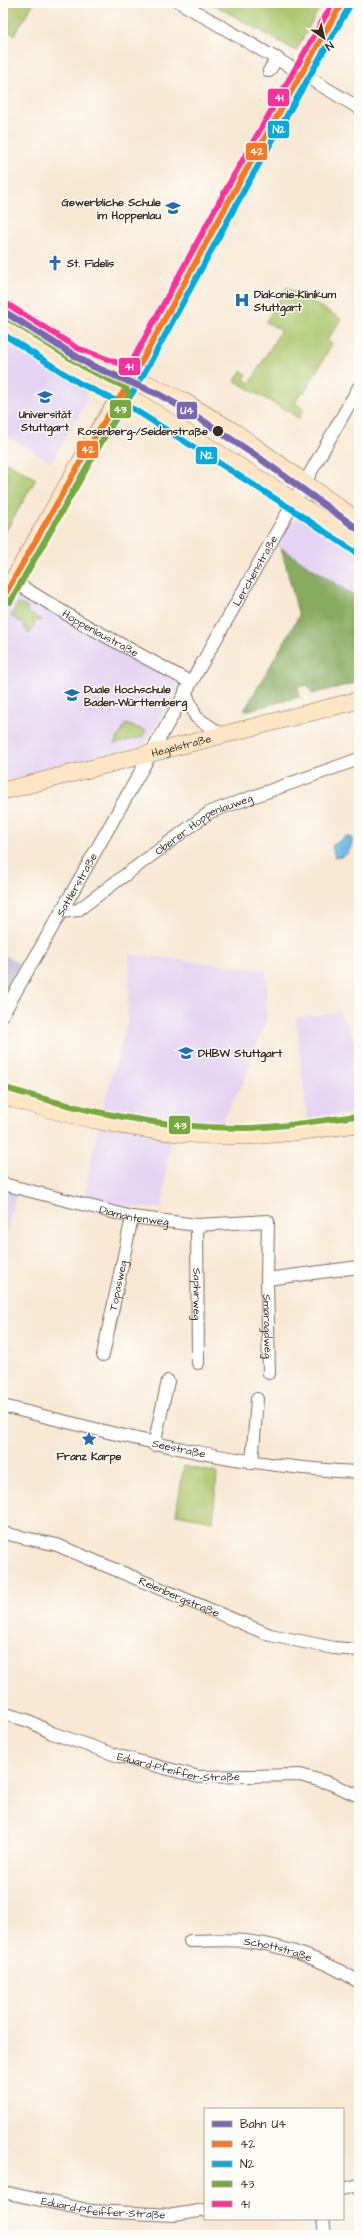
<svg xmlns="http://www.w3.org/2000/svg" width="362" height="2238" viewBox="0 0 362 2238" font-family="'Architects Daughter',sans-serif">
	<rect width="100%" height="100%" fill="#fdfcf7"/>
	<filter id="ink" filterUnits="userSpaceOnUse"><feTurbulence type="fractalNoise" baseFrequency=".025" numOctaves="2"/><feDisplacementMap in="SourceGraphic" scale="8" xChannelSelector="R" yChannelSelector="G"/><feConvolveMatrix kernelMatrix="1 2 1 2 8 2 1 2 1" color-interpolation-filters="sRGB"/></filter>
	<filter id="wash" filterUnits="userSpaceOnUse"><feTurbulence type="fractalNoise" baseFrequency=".012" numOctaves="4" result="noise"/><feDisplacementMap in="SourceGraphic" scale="16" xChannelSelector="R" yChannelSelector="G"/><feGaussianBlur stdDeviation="0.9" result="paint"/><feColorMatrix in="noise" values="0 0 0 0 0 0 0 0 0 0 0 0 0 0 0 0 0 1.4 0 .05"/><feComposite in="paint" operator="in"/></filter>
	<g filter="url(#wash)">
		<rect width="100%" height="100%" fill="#f8e8d4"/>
		<!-- built -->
		<g fill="#e4d3f2">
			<path d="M3,334L81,384L87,392L86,402L51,462L9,437H7L3,443Z"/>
			<path d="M302,516L359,555V599L277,546L292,521Z"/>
			<path d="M18,589L175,680L177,687L145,744L141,747L3,782V610L14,591Z"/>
			<path d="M130,954L266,970L267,1016L243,1083L219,1127L172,1125L162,1209L123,1206L84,1196L101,1113L127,1024Z"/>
			<path d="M339,1012L359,1048V1112L307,1119L296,1018Z"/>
			<path d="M3,1182L18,1185L3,1249Z"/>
		</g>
		<!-- industrial -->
		<path fill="#c6c0da" d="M3,954L20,964L3,993Z"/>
		<!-- green -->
		<g fill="#abc66c" stroke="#737845">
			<path d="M3,3H34L14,35L3,28Z"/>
			<path d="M211,3H322L296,51Z"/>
			<path d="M287,287L341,319L327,341L332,344L304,393L301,392L295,403L304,409L299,418L235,381L241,371L247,374L244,380L250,383L281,330L266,322Z"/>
			<path d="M3,460L36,479L3,536Z"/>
			<path d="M313,496L359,529V544L305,507Z"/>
			<path d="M18,604L28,608L27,612L43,621L35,620L34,628L29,634L21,621L20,622L11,616Z"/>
			<path d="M126,724L146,731L142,737L114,744Z"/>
			<path d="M184,1466L217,1473L213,1521L176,1514Z"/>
		</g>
		<!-- forest -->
		<path fill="#88ab60" stroke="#626a3f" d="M281,548L359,599V682L312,694L308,685L298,687L300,697L244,711L299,616Z"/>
		<!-- water -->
		<path fill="#6cbbe6" stroke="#547282" d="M345,837H351L352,840C352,850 346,859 335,857L332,846Z"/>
	</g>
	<g filter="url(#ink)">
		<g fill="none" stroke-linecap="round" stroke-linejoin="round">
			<!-- street casing -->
			<g stroke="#7d6c5e" stroke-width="14">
				<g id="street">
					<path d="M181,3L294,69"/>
					<path d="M269,71L277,58"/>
					<path d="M302,74L359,108"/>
					<path id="s1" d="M13,581L78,621L190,682"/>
					<path d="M185,691L196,717L222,735"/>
					<path id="s2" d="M61,912L78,910L210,812L359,759"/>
					<path id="s3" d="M3,1014L359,387"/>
					<path id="s4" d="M3,1184L132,1217L197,1225L268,1221L267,1279L269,1373"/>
					<path id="s5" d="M197,1225L198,1363"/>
					<path d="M267,1279L359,1267"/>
					<path id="s6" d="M103,1355L132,1217"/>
					<path id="s7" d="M3,1406C124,1436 233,1467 359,1472"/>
					<path d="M154,1445L168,1381"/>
					<path d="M252,1463L257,1399"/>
					<path id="s8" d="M3,1533L57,1545L270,1635L334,1648L359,1650"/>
					<path id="s9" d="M3,1713L29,1721L52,1733L119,1756L199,1777L300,1775L329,1783L359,1796"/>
					<path id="s10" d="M190,1941C208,1941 227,1939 245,1941C284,1945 326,1961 359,1982"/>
					<path d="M343,2189L359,2185"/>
					<path id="s11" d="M3,2192L92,2211L174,2215L205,2210"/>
					<path d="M323,2219L325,2235"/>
				</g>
			</g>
			<!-- secondary casing -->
			<g stroke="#7d6c5e" stroke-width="18">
				<g id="secondary">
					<path d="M3,311L26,326"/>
					<path d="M3,325L83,376L139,403L294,501L359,545"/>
					<path d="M49,340L73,355L133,377L183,401L236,433L359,522"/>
					<path d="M3,598L98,431L133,377L240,181L342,3"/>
					<path id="s12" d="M3,791L359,700"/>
					<path d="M3,1096C82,1120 162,1137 244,1136C283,1135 321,1128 359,1124"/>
				</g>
			</g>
			<!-- street -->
			<use href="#street" stroke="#fff" stroke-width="12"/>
			<!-- secondary -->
			<use href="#secondary" stroke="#fde5c5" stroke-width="17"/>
			<!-- bus-1 casing -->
			<g stroke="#fdfcf7" stroke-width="9">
				<path id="bus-1" d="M3,598L98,431L133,377L240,181L342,3"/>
			</g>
			<!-- bus-2 casing -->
			<g stroke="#fdfcf7" stroke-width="9">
				<g id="bus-2">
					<path d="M3,334L79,383L135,410L290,508L355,552"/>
					<path d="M10,602L105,435L140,381L247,185L349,7"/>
				</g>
			</g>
			<!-- bus-3 casing -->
			<g stroke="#fdfcf7" stroke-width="9">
				<g id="bus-3">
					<path d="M7,318L87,369L125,387L129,394L10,602"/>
					<path d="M5,1088C83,1111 162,1129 244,1128C282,1128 320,1120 358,1116"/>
				</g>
			</g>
			<!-- bus-4 casing -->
			<g stroke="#fdfcf7" stroke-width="9">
				<path id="bus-4" d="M7,304L77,348L129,367L233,177L333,3"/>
			</g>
			<!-- bus-1 -->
			<use href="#bus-1" stroke="#f57924" stroke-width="6"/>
			<!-- bus-2 -->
			<use href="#bus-2" stroke="#06abdd" stroke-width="6"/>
			<!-- bus-3 -->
			<use href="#bus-3" stroke="#79a93e" stroke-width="6"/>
			<!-- bus-4 -->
			<use href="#bus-4" stroke="#fb3199" stroke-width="6"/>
			<!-- rail-1 casing -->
			<g stroke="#fdfcf7" stroke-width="10">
				<path id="rail-1" d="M3,311L90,365L158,394L185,409L258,457L359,530"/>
			</g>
			<!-- rail-1 -->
			<use href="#rail-1" stroke="#7a68ae" stroke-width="7"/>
		</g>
	</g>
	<!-- icons -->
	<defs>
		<g id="school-bare" transform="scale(1.2)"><path d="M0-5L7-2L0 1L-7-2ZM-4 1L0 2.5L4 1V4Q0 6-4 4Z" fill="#1f6fb2" stroke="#fdfcf7" stroke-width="2.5" paint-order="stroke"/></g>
		<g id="church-bare" transform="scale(1.2)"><path d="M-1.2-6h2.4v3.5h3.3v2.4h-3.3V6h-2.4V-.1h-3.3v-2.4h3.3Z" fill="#1f6fb2" stroke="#fdfcf7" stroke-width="2.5" paint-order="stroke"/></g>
		<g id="hospital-bare" transform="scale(1.2)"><path d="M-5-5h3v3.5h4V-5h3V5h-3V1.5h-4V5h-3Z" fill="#1f6fb2" stroke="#fdfcf7" stroke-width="2.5" paint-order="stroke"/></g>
		<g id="university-bare" transform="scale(1.2)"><path d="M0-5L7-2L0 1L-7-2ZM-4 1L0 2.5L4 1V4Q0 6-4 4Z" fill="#1f6fb2" stroke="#fdfcf7" stroke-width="2.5" paint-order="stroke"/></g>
		<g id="sight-bare" transform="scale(1.2)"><path d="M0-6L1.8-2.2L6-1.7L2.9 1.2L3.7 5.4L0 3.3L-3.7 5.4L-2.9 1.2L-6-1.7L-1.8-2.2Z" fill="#1f6fb2" stroke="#fdfcf7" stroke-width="2.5" paint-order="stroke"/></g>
	</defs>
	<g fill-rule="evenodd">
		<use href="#school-bare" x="173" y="208"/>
		<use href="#church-bare" x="55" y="263"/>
		<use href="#hospital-bare" x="242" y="300"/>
		<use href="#university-bare" x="45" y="397"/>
		<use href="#university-bare" x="72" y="695"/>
		<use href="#university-bare" x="186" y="1053"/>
		<use href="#sight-bare" x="89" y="1439"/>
	</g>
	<!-- markers -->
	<circle fill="#3b2a1e" stroke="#fdfcf7" stroke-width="1.5" cx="218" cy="431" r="6"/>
	<g text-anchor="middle" stroke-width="3" stroke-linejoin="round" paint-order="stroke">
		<!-- poi labels -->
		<g font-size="11" font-weight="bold" fill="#3b2a1e" stroke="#fdfcf7" text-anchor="start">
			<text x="161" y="206" text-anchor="end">Gewerbliche Schule<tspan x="161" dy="13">im Hoppenlau</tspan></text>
			<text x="67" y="267">St. Fidelis</text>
			<text x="254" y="298">Diakonie-Klinikum<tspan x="254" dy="13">Stuttgart</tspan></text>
			<text x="45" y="418" text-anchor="middle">Universität<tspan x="45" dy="13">Stuttgart</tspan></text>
			<text x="84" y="693">Duale Hochschule<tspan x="84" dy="13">Baden-Württemberg</tspan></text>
			<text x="198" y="1057">DHBW Stuttgart</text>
			<text x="89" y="1460" text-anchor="middle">Franz Karpe</text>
		</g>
		<!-- stop labels -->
		<g font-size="11" font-weight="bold" fill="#3b2a1e" stroke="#fdfcf7" text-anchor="end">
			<text x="208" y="435">Rosenberg-/Seidenstraße</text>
		</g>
		<!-- street labels -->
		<g font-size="11" fill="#3b2a1e" stroke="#fdfcf7">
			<text dy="4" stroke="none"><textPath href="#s3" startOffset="510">Lerchenstraße</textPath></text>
			<text dy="4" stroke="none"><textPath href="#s1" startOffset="102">Hoppenlaustraße</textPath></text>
			<text dy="4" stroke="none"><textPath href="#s12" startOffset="184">Hegelstraße</textPath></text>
			<text dy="4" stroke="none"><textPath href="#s2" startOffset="170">Oberer Hoppenlauweg</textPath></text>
			<text dy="4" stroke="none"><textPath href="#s3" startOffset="149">Sattlerstraße</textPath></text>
			<text dy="4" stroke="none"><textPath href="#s4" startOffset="135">Diamantenweg</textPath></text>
			<text dy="4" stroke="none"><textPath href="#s6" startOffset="71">Topasweg</textPath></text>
			<text dy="4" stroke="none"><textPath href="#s5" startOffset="69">Saphirweg</textPath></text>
			<text dy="4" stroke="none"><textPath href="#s4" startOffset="375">Smaragdweg</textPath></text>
			<text dy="4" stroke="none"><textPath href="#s7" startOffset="181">Seestraße</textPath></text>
			<text dy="4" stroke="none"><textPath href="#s8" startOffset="188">Relenbergstraße</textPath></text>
			<text dy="4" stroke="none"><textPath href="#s9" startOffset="185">Eduard-Pfeiffer-Straße</textPath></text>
			<text dy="4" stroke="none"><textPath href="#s10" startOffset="89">Schottstraße</textPath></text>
			<text dy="4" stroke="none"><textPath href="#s11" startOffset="102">Eduard-Pfeiffer-Straße</textPath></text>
		</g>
	</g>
	<g stroke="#fdfcf7" stroke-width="1.5">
		<rect x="267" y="88" width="23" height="19" rx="4" fill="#fb3199"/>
		<rect x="267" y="120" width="23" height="19" rx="4" fill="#06abdd"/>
		<rect x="245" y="142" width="23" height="19" rx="4" fill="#f57924"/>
		<rect x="118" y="357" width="23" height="19" rx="4" fill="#fb3199"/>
		<rect x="109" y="399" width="23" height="20" rx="4" fill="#79a93e"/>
		<rect x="176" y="401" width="22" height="19" rx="4" fill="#7a68ae"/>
		<rect x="76" y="440" width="23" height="19" rx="4" fill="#f57924"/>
		<rect x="195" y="446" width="23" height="19" rx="4" fill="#06abdd"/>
		<rect x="168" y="1115" width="23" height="20" rx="4" fill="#79a93e"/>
	</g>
	<g font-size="11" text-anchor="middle" font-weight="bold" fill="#fff">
		<text x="279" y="101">41</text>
		<text x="279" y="133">N2</text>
		<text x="257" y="155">42</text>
		<text x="129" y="370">41</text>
		<text x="120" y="413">43</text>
		<text x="187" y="414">U4</text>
		<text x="88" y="453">42</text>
		<text x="207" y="459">N2</text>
		<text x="180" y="1129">43</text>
	</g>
	<!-- margin -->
	<rect width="362" height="2238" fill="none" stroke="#fdfcf7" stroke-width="16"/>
	<!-- legend -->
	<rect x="204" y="2108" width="140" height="112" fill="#fdfcf7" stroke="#afa8a0"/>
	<rect x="212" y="2121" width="20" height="6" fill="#7a68ae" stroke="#afa8a0"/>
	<text x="240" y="2128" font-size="12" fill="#3b2a1e">Bahn U4</text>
	<rect x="212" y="2141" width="20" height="6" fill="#f57924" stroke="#afa8a0"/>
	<text x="240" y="2148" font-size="12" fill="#3b2a1e">42</text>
	<rect x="212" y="2161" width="20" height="6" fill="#06abdd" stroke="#afa8a0"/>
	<text x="240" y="2168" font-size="12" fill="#3b2a1e">N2</text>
	<rect x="212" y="2181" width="20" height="6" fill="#79a93e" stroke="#afa8a0"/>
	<text x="240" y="2188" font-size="12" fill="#3b2a1e">43</text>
	<rect x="212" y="2201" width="20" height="6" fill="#fb3199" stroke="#afa8a0"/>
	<text x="240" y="2208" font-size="12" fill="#3b2a1e">41</text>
	<!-- north arrow -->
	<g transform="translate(324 38) rotate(146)" stroke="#fdfcf7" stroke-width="3" paint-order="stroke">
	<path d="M0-3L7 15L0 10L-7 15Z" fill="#3b2a1e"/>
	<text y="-6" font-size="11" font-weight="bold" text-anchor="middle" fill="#3b2a1e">N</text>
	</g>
</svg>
